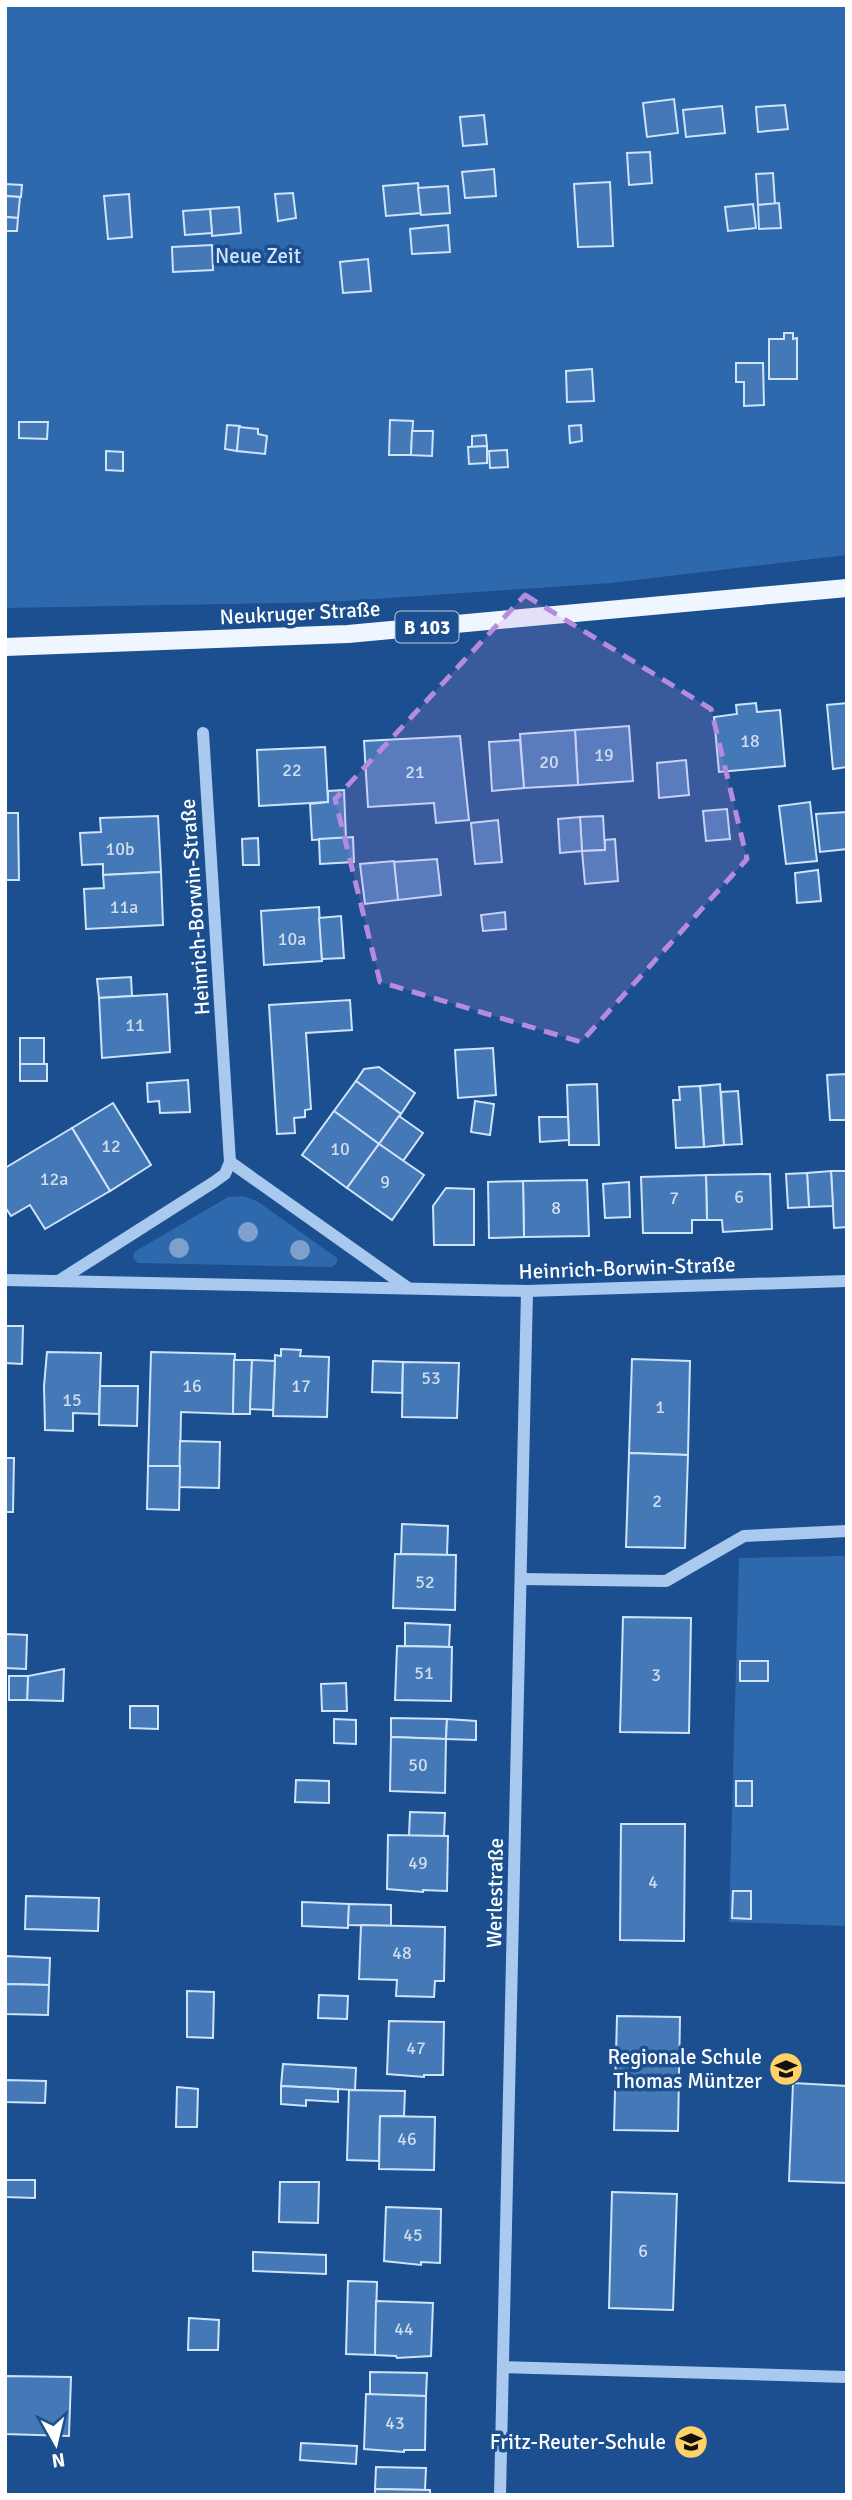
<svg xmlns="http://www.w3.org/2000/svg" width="852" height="2500" viewBox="0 0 852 2500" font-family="Signika,sans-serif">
	<rect width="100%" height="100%" fill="#1b4f8f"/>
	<!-- green -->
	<g fill="#2e69ad">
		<path d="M5,5H847V555L611,583L331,602L5,608Z"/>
		<path d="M243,1196L257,1201L337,1258V1263L332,1267L138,1263L133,1258L134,1252L228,1197Z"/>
		<path d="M847,1556V1926L729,1922L739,1558Z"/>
	</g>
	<!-- building -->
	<g fill="#4478b7" stroke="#cfe3fa" stroke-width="2">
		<path d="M674,99L678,133L647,137L643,103Z"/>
		<path d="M785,105L788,129L758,132L756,107Z"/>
		<path d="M722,106L725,133L686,137L683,110Z"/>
		<path d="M484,115L487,144L463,146L460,117Z"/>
		<path d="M650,152L652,183L629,185L627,153Z"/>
		<path d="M494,169L496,196L465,198L462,172Z"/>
		<path d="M773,173L775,204L758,205L756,174Z"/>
		<path d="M610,182L613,246L578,247L574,184Z"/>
		<path d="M418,183L421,213L386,216L383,186Z"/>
		<path d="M5,184L22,185L21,197L5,196Z"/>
		<path d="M448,186L450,213L421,215L418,188Z"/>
		<path d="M293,193L296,218L278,221L275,194Z"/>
		<path d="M129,194L132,237L108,239L104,196Z"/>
		<path d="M5,196L20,197L18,218L5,217Z"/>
		<path d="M779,203L781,228L759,229L758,205Z"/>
		<path d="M753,204L756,228L728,231L725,207Z"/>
		<path d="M239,207L241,233L212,236L210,209Z"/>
		<path d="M210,209L212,233L185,235L183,211Z"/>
		<path d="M5,217L18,218L17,231H5Z"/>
		<path d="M448,225L450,252L412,254L410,229Z"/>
		<path d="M212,245L213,270L173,272L172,247Z"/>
		<path d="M368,259L371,291L343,293L340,262Z"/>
		<path d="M784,333H793V339L797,338V379H769V339H784Z"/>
		<path d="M736,363H763L764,405L744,406V382H736Z"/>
		<path d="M592,369L594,401L567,402L566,371Z"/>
		<path d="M390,420L413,421L411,455H389Z"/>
		<path d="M19,422H48L47,439L19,438Z"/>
		<path d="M227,425L240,426L237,451L225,449Z"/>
		<path d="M581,425L582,441L570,443L569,426Z"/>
		<path d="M239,427L258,429V434L267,436L265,454L237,451Z"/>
		<path d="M412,431H433L432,456L411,455Z"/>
		<path d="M486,435L487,446L472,447V436Z"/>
		<path d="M487,446V463L469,464L468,447Z"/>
		<path d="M507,450L508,467L490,468L489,451Z"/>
		<path d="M106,451L123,452V471L106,470Z"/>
		<path d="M756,703L757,712L780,710L785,766L719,772L714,717L737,714L736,705Z"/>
		<path d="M847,703V767L833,769L827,705Z"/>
		<path d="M629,726L633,781L578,785L575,730Z"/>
		<path d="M575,730L578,785L524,788L520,734Z"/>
		<path d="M460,736L469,820L436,823L434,803L368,807L364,741Z"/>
		<path d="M520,740L524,788L492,791L489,742Z"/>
		<path d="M325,747L328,802L259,806L257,750Z"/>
		<path d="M686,760L689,795L659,798L657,763Z"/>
		<path d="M344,790L346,838L312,840L310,804L328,802V791Z"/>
		<path d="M810,802L817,861L786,864L779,806Z"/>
		<path d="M727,809L730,839L706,841L703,811Z"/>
		<path d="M847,812V849L820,852L816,814Z"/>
		<path d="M5,813H18L19,880H5Z"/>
		<path d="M158,816L161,872L103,875V864L82,865L80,833L101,832L100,818Z"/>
		<path d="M603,816L605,850L582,851L580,817Z"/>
		<path d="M580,817L582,851L560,853L558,819Z"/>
		<path d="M498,820L502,862L475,864L471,823Z"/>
		<path d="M353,837L354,862L320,864L319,839Z"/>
		<path d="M258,838L259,865H243L242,839Z"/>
		<path d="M615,839L618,881L585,884L582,851L605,850V840Z"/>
		<path d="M437,859L441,895L398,900L394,862Z"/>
		<path d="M394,861L398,900L365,904L360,864Z"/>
		<path d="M818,870L821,901L797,903L795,873Z"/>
		<path d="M161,872L163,925L86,929L84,889L104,888L103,875Z"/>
		<path d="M319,907L322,961L264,965L261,911Z"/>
		<path d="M505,912L506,929L483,931L481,915Z"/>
		<path d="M341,916L344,958L322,959L319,918Z"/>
		<path d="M131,977L132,996L99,998L97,979Z"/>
		<path d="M167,994L170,1052L102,1058L99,998Z"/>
		<path d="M350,1000L352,1030L306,1033L311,1109L305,1110V1117L294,1118L295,1133L277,1134L269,1005Z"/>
		<rect x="20" y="1038" width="24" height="26"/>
		<path d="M493,1048L496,1095L458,1098L455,1050Z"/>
		<rect x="20" y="1064" width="27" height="17"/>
		<path d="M379,1067L415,1093L401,1114L356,1081L364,1069Z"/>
		<path d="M847,1074V1120H830L827,1075Z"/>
		<path d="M188,1080L190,1112L160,1113L159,1101L148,1102L147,1083Z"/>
		<path d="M356,1081L401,1114L379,1144L334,1111Z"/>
		<path d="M597,1084L599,1145H569L567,1085Z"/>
		<path d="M720,1084L724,1145L704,1147L700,1086Z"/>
		<path d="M700,1086L704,1147L676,1148L673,1100H680L679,1087Z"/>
		<path d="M738,1091L742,1144L724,1145L721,1092Z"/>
		<path d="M475,1101L494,1104L490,1135L471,1132Z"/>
		<path d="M113,1103L151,1165L110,1191L72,1128Z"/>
		<path d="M334,1111L379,1144L347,1188L302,1155Z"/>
		<path d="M399,1116L423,1133L403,1161L379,1144Z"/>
		<path d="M539,1117H568L569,1140L540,1142Z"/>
		<path d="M72,1128L110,1191L45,1229L30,1205L11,1216L5,1207V1168Z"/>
		<path d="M379,1144L424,1175L392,1220L347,1188Z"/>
		<path d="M831,1171H847V1227L834,1228Z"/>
		<path d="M831,1171L833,1206L809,1207L807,1173Z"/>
		<path d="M807,1173L809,1207L788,1208L786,1174Z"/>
		<path d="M770,1174L772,1229L723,1232L722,1220H707L706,1175Z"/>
		<path d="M706,1175L707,1220H692V1233H643L641,1177Z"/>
		<path d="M587,1180L589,1236L524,1237L523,1181Z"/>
		<path d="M523,1181L524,1237L489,1238L488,1182Z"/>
		<path d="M629,1182L630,1217L605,1218L603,1184Z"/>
		<path d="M446,1188L474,1189V1245H434L433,1206Z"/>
		<path d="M5,1326H23L22,1364L5,1363Z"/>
		<path d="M281,1349L301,1350L300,1356L329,1357L327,1417L273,1416L275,1355L281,1356Z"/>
		<path d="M47,1352L101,1353L99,1414L73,1413V1431L45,1430L44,1386Z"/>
		<path d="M151,1352L235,1354L233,1414L181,1412L180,1466H148Z"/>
		<path d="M632,1359L690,1361L688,1455L629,1453Z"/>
		<path d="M234,1360H252L250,1414H233Z"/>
		<path d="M252,1360L275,1361L273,1410L250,1409Z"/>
		<path d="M373,1361L403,1362L402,1393L372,1392Z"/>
		<path d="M403,1362L459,1363L457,1418L402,1417Z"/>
		<path d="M100,1386H138L137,1426L99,1425Z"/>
		<path d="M180,1441L220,1442L219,1488L179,1487Z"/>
		<path d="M629,1453L688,1455L685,1548L626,1547Z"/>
		<path d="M5,1458H14L13,1512H5Z"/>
		<path d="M148,1466H180L179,1510L147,1509Z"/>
		<path d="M402,1524L448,1526L447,1555L401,1554Z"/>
		<path d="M395,1554L456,1555L455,1610L393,1608Z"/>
		<path d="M623,1617L691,1618L689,1733L620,1732Z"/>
		<path d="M405,1623L450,1625L449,1647L405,1646Z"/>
		<path d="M5,1634L27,1635L26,1669L5,1668Z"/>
		<path d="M397,1646L452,1647L451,1701L395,1700Z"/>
		<rect x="740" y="1661" width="28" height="20"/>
		<path d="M64,1669L63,1701L27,1700L28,1676Z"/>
		<path d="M9,1676H28L27,1700H9Z"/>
		<path d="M346,1683L347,1711H322L321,1684Z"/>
		<path d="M130,1706H158V1729L130,1728Z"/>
		<path d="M391,1718L447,1719L446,1739L391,1737Z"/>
		<path d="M334,1719L356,1720V1744L334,1743Z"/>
		<path d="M447,1719L476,1721V1740L446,1739Z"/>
		<path d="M391,1737L446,1739L445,1793L390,1791Z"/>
		<path d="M296,1780L329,1781V1803L295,1802Z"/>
		<rect x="736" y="1781" width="16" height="25"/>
		<path d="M410,1812L445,1813L444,1836H409Z"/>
		<path d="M621,1824H685L684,1941L620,1940Z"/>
		<path d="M388,1835L448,1836L447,1891L423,1890V1892L387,1889Z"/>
		<path d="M733,1891H751V1919L732,1918Z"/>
		<path d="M26,1896L99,1898L98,1931L25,1929Z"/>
		<path d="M302,1902L349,1904L348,1928L302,1926Z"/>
		<path d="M349,1904L391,1905V1926L348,1925Z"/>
		<path d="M361,1925L445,1927L444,1981H435L434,1997L396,1996L397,1980L359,1979Z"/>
		<path d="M5,1956L50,1958L49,1985L5,1984Z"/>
		<path d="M5,1984L49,1985L48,2015L5,2014Z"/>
		<path d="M187,1991L214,1992L213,2038L187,2037Z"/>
		<path d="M319,1995L348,1996L347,2019L318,2018Z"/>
		<path d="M617,2016L680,2017L678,2131L614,2130Z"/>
		<path d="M389,2021L444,2022L443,2075H424V2077L387,2074Z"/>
		<path d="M283,2064L356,2068L355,2090L281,2086Z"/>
		<path d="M5,2080L46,2081L45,2103L5,2102Z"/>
		<path d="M793,2083L847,2086V2183L789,2181Z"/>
		<path d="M281,2086L338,2089V2102L306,2100V2106L281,2104Z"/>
		<path d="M177,2087L198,2089L197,2127H176Z"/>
		<path d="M349,2090L405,2091L404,2116H380L379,2161L347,2160Z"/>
		<path d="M380,2116L435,2117L434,2170L379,2169Z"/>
		<path d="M5,2180H35V2198L5,2197Z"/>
		<path d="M280,2182H319L318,2223L279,2222Z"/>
		<path d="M612,2192L677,2194L673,2310L609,2308Z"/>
		<path d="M386,2207L441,2209L440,2263L421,2262V2265L384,2261Z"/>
		<path d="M253,2252L326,2255V2274L253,2271Z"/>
		<path d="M348,2281L377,2282L375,2355L346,2354Z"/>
		<path d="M376,2301L433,2303L431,2356L397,2358L396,2356L375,2355Z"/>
		<path d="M189,2318L219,2320L218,2350H188Z"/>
		<path d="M370,2372L427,2373L426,2396L370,2395Z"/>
		<path d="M5,2376L71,2377L69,2436L5,2434Z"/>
		<path d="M366,2394L426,2396L425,2450H404V2452L364,2449Z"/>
		<path d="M301,2443L357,2446L356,2464L300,2460Z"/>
		<path d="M376,2467L426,2468L425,2490L375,2489Z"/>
		<path d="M375,2489L430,2490V2495H375Z"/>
	</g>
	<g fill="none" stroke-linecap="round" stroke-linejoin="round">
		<!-- minor -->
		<g stroke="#a9c9ee" stroke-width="12">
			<path d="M230,1162L408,1288"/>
			<path d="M5,1280L527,1291L847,1281"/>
			<path d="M60,1280L214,1182L225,1174L230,1162L203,733"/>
			<path d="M521,1579L666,1581L744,1536L847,1531"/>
			<path d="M503,2367L847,2377"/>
			<path d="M500,2495L527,1291"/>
		</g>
		<!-- major -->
		<path stroke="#f0f6ff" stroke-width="18" d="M5,647L348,634L847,588"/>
	</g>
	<!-- trees -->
	<g fill="#7ea0ca">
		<circle cx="248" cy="1232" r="10"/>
		<circle cx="179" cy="1248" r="10"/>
		<circle cx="300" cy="1250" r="10"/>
	</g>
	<!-- marked area -->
	<path fill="#b68bdc" fill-opacity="0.2" stroke="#b68bdc" stroke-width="5" stroke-dasharray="14 9" stroke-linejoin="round" d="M525,595L711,709L747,859L581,1042L380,982L335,799Z"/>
	<!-- icons -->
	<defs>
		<g id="school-disc" transform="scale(1.75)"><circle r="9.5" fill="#ffd166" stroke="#1b4f8f"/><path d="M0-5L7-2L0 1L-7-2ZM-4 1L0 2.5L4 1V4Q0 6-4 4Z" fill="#111"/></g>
	</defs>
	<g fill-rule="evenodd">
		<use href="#school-disc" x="786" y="2069"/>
		<use href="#school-disc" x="691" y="2442"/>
	</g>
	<g text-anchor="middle" stroke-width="7" stroke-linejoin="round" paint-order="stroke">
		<!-- number labels -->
		<g font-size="18" fill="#d0dded">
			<text x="750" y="747">18</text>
			<text x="604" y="761">19</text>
			<text x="549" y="768">20</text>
			<text x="292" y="776">22</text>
			<text x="415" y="778">21</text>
			<text x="120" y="855">10b</text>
			<text x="124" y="913">11a</text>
			<text x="292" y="945">10a</text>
			<text x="135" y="1031">11</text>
			<text x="111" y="1152">12</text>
			<text x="340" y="1155">10</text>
			<text x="54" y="1185">12a</text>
			<text x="385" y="1188">9</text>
			<text x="739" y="1203">6</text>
			<text x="674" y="1204">7</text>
			<text x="556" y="1214">8</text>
			<text x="431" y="1384">53</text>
			<text x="192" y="1392">16</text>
			<text x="301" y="1392">17</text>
			<text x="72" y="1406">15</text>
			<text x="660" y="1413">1</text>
			<text x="657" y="1507">2</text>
			<text x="425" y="1588">52</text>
			<text x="424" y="1679">51</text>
			<text x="656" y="1681">3</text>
			<text x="418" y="1771">50</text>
			<text x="418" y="1869">49</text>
			<text x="653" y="1888">4</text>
			<text x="402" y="1959">48</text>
			<text x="416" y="2054">47</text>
			<text x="407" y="2145">46</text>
			<text x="413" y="2241">45</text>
			<text x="643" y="2257">6</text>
			<text x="404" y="2335">44</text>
			<text x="395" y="2429">43</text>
		</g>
		<!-- shield labels -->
		<rect fill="#1b4f8f" stroke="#bbcadd" stroke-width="2" x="395.5" y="611.5" width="63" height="31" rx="5"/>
		<g font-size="19" font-weight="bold" fill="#fff">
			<text x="427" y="634">B 103</text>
		</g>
		<!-- park labels -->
		<g font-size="21" fill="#cfe3fa" stroke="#1b4f8f">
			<text x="258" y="263">Neue Zeit</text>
		</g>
		<!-- street labels -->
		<g font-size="21" fill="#fff" stroke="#1b4f8f">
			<text transform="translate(300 613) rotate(-3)" y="7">Neukruger Straße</text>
			<text transform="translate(195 907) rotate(-94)" y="7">Heinrich-Borwin-Straße</text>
			<text transform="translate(627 1268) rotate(-2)" y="7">Heinrich-Borwin-Straße</text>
			<text transform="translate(495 1893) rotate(-89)" y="7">Werlestraße</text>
		</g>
		<!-- poi labels -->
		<g font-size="21" fill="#fff" stroke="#1b4f8f" text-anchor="end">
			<text x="762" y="2064">Regionale Schule<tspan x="762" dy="24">Thomas Müntzer</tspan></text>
			<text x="666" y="2449">Fritz-Reuter-Schule</text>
		</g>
	</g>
	<!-- border -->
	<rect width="852" height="2500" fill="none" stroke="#ffffff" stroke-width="14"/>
	<!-- north arrow -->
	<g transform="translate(56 2444) rotate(172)" stroke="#1b4f8f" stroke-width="5" paint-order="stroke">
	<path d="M0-5L12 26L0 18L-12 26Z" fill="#ffffff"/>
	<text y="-10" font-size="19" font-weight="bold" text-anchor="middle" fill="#ffffff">N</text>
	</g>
</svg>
